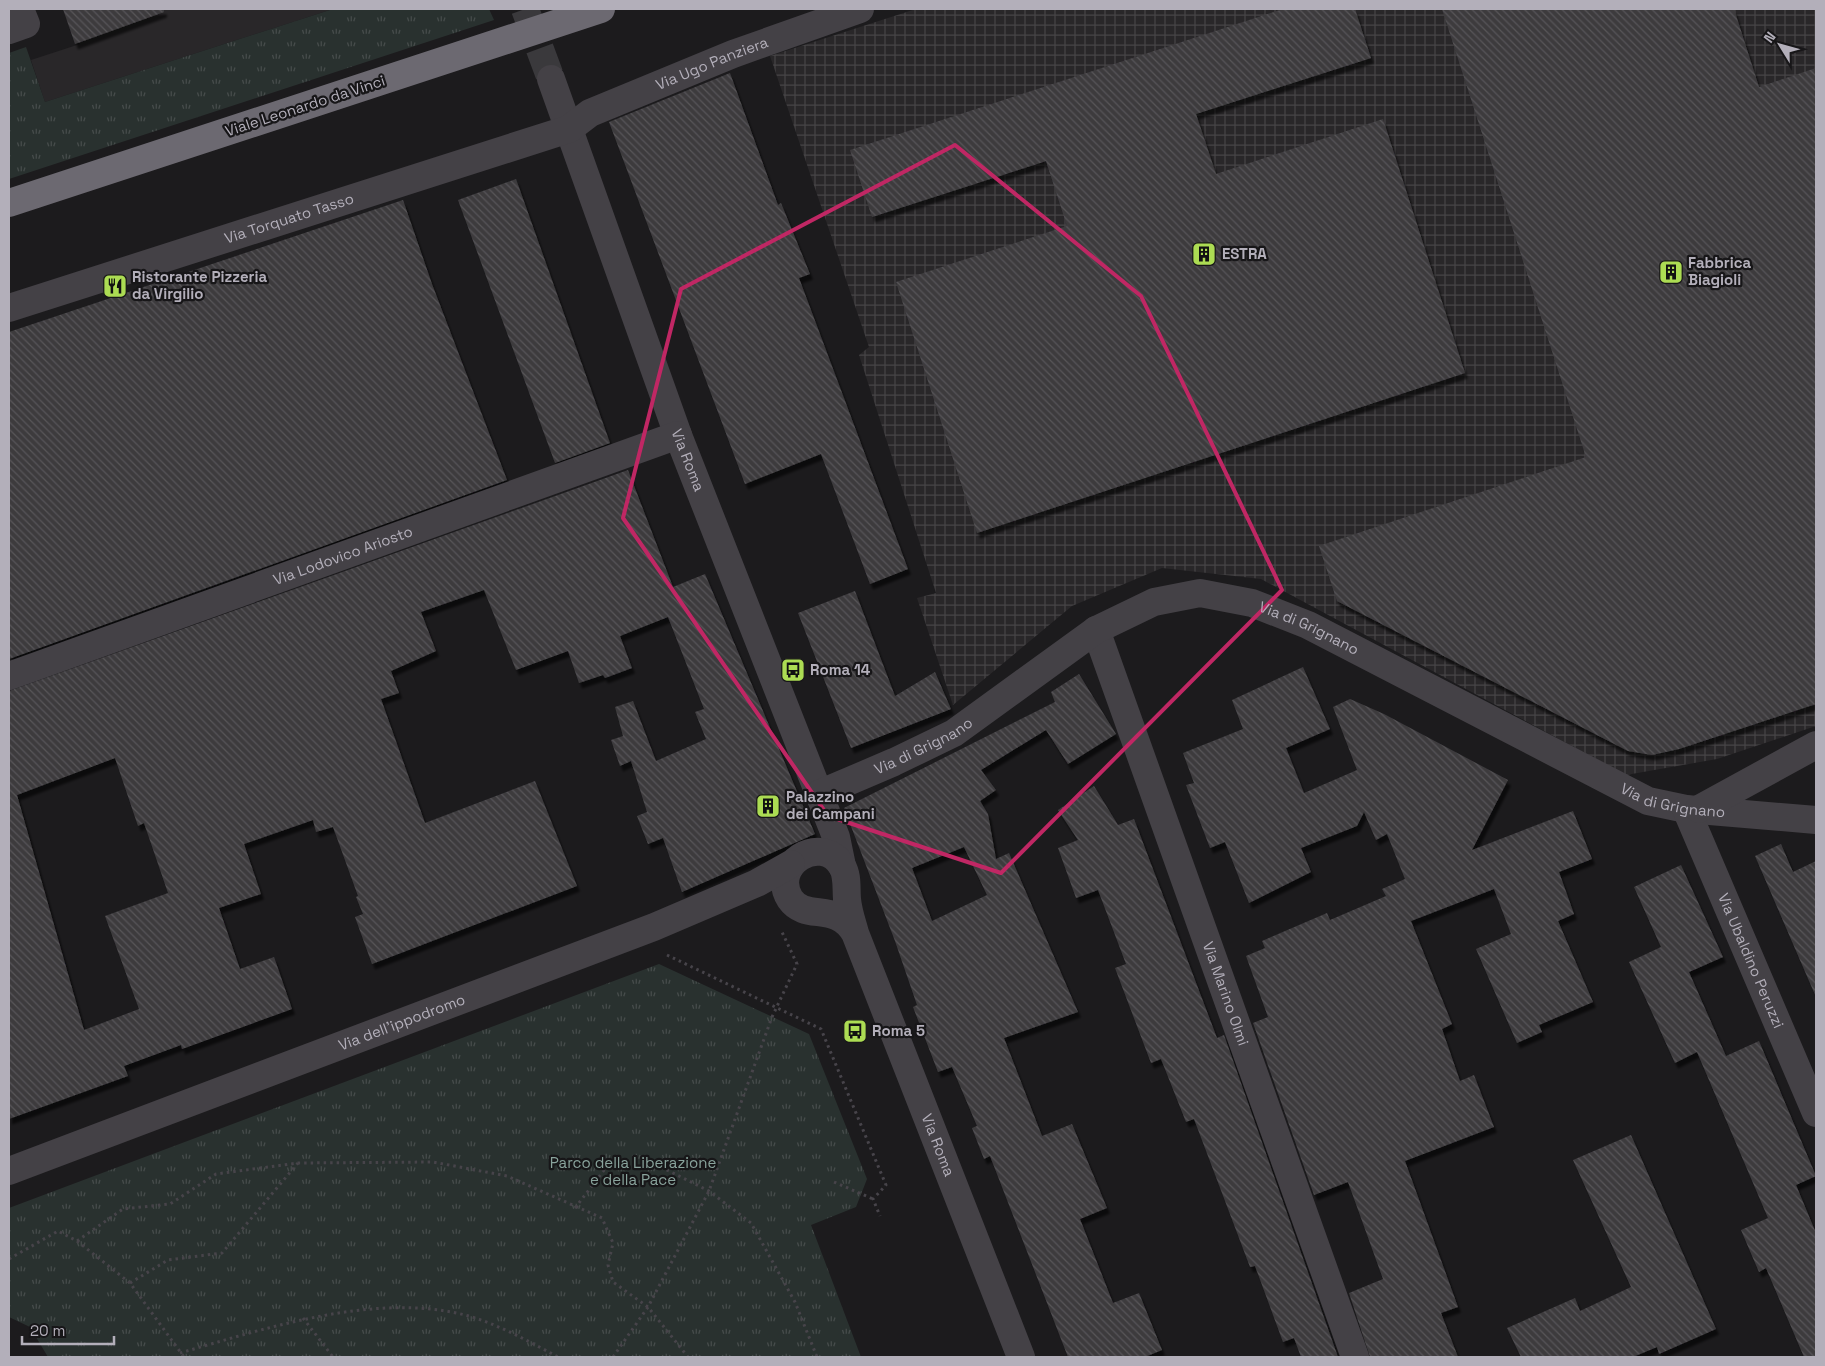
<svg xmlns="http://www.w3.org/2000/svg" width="1825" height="1366" viewBox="0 0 1825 1366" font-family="'Space Grotesk',sans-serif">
	<defs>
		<pattern id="industrial-grid" width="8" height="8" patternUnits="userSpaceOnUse" patternTransform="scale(1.25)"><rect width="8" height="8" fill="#292729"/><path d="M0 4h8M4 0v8" fill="none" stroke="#464446"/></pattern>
		<pattern id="grass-tufts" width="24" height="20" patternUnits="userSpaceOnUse" patternTransform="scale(1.25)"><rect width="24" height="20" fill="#29312f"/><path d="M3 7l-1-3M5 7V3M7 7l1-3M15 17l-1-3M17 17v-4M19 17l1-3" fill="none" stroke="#464c4b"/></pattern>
		<pattern id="building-back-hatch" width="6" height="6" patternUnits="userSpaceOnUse" patternTransform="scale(1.25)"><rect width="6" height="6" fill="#3d3b3e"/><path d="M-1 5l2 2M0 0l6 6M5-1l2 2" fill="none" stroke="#575558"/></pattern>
		<filter id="shadow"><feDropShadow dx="3" dy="5.5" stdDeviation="1" flood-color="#0009"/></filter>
	</defs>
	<rect width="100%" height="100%" fill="#1c1b1d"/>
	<!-- built -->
	<path fill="#292729" d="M108,9H333L45,102L31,60L80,44L71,23Z"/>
	<!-- industrial -->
	<path fill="url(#industrial-grid)" d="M916,9H1816V726L1717,759L1626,775L1261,579L1162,568L1072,606L953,705L917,598L936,593L859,355L869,347L770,56Z"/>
	<!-- grass -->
	<g fill="url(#grass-tufts)">
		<path d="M333,9H489L494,20L9,179V53L26,47L45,102Z"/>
		<path d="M659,964L809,1034L867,1179L856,1207L811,1225L861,1357H48L30,1327L9,1317V1208Z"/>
	</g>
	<!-- building -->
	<g fill="url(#building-back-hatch)" fill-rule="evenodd" filter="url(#shadow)">
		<path d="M63,9H164V12L75,44Z"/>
		<path d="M1283,9H1355L1371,58L1196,114L1216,174L1383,119L1465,373L977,533L896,282L1067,226L1046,161L872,217L850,150Z"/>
		<path d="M1442,9H1734L1759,87L1816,68V704L1679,749L1652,755L1628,751L1337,601L1319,546L1586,457Z"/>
		<path d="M730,73L778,205L781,203L810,274L799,278L908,569L870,584L821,454L745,484L609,122Z"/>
		<path d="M516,179L610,443L555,463L458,200Z"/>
		<path d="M403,200L432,284L507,480L9,659V332Z"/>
		<path d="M628,470L673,587L705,574L815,834L682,892L663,838L648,844L637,816L647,812L631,761L620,766L611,740L623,736L615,707L633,701L656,761L706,739L695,712L704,709L668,617L620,636L632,668L605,678L603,675L579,683L568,651L516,670L484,590L421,612L436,651L391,671L399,693L381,699L425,823L535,781L577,886L372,964L355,917L363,914L356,897L358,896L333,827L316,832L313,820L244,844L261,894L219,908L240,969L274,957L292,1009L182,1049L181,1045L124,1066L128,1076L9,1119V691ZM115,758L138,826L144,823L168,893L105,916L139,1009L84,1030L17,795Z"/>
		<path d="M855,591L895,696L935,672L951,709L851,748L798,613Z"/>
		<path d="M1303,667L1330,729L1286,748L1304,793L1357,770L1333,707L1350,699L1384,714L1508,780L1472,850L1573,811L1592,859L1559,872L1574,914L1558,921L1593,1002L1539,1025L1542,1032L1517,1043L1476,949L1511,934L1494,889L1411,921L1452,1024L1442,1029L1460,1081L1474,1075L1494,1127L1405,1161L1458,1307L1441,1313L1458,1357H1370L1349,1293L1383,1279L1348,1182L1314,1195L1253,1023L1268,1017L1246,956L1265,948L1262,941L1327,913L1330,920L1386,896L1382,889L1405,879L1387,834L1376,840L1364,812L1357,826L1301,848L1311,872L1249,903L1225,842L1210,848L1186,785L1194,783L1183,753L1243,729L1232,700Z"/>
		<path d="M1079,674L1116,734L1068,764L1046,730L981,770L996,790L980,801L988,814L996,859L1009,853L1078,1012L1004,1038L1042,1136L1072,1124L1107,1208L1080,1219L1113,1303L1139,1293L1162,1350L1145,1357H1068L990,1156L984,1159L972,1128L977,1126L952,1067L938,1072L913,1007L917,1005L895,941L844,808L1055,702L1051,692ZM964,847L987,895L932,921L912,868Z"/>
		<path d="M1094,786L1118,825L1134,819L1217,1038L1224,1035L1338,1357H1301L1294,1338L1283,1342L1255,1266L1250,1267L1194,1119L1186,1122L1161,1059L1151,1063L1115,968L1126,964L1098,890L1076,898L1058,848L1078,840L1058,810Z"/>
		<path d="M1781,844L1793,872L1816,861V997L1755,856Z"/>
		<path d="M1681,865L1723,957L1689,972L1726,1056L1759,1041L1816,1176L1796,1185L1816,1233V1357H1804L1766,1268L1759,1272L1741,1230L1768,1218L1697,1052L1675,1063L1629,962L1661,947L1634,887Z"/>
		<path d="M1631,1135L1716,1329L1659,1354L1657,1347L1633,1357H1521L1507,1328L1575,1298L1580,1311L1631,1287L1573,1160Z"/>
	</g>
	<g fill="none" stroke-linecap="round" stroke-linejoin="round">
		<!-- minor-tunnel -->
		<path stroke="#3a393c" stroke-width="28" stroke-dasharray="28 14" stroke-linecap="butt" d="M525,9L551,79"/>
		<!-- path -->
		<g stroke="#47444a" stroke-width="3" stroke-dasharray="2.5 4" stroke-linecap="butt">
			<path d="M667,955L821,1029L886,1185L873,1199L880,1216"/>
			<path d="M655,1164L709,1191L751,1223L795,1302L817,1357"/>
			<path d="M834,1182L873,1199"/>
			<path d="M575,1208L605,1169"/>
			<path d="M77,1241L130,1283L184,1357"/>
			<path d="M9,1259L58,1231L77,1241L123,1209L170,1204L216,1174L298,1163L433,1162L507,1176L602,1218L613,1243L608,1265L613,1282L648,1307L688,1357"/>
			<path d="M130,1283L168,1260L222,1253L298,1163"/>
			<path d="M303,1318L333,1357"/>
			<path d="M180,1353C267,1328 375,1292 465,1315C496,1323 530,1342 558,1357"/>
			<path d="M613,1357L648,1307L709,1191L772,1017L797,964L782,932"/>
		</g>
		<!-- minor -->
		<g stroke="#444146" stroke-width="28">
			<path d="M9,30L26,24L20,9"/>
			<path id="s1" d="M551,79L678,435L836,837L842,866"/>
			<path id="s2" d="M9,308L569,129L590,113L733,54L860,9"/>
			<path id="s3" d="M1096,630L1355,1357"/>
			<path id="s4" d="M9,676L678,435"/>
			<path id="s5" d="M819,794L894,762L954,733L1096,630L1154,602L1200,593L1252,603L1308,625L1648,801L1686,809L1816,820"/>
			<path id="s6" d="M1686,809L1816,1113"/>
			<path d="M1699,809L1816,745"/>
			<path id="s7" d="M855,933C836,901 806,922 790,899C769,865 821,832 842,866C848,876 846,888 847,899C848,911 852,922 855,933L1021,1357"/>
			<path id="s8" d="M9,1171L654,927L757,883L791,864"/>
		</g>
		<!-- highway -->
		<path stroke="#6c6971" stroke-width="28" d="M9,203L601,9"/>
	</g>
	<!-- marked area -->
	<path fill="none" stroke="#c02764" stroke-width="4" stroke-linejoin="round" d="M955,145L1141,296L1282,590L1001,873L828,816L623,518L681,289Z"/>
	<!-- icons -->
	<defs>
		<g id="building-square" transform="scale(1.25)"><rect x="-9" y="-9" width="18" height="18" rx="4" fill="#acdc53" stroke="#171618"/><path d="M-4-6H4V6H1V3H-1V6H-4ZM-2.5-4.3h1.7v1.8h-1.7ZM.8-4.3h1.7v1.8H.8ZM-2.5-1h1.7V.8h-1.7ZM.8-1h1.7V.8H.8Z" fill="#111"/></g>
		<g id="restaurant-square" transform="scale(1.25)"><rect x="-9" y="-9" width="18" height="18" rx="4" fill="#acdc53" stroke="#171618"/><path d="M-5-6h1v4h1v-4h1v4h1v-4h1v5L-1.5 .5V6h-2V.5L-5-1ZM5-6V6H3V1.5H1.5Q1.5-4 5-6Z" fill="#111"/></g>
		<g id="bus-square" transform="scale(1.25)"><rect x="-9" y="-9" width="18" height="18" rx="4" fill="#acdc53" stroke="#171618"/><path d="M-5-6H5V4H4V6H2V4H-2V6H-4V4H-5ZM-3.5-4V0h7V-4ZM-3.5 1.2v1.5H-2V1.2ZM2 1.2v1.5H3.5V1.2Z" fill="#111"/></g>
	</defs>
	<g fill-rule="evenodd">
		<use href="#building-square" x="1204" y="254"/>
		<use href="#building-square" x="1671" y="272"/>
		<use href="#restaurant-square" x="115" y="286"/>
		<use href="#bus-square" x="793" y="670"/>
		<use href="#building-square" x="768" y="806"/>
		<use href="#bus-square" x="855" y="1031"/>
	</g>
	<g text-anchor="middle" stroke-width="4.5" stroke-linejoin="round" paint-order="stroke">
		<!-- street labels -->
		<g font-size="15" fill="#b3afba" stroke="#171618">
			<text dy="5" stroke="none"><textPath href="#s2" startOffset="746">Via Ugo Panziera</textPath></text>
			<text transform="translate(305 106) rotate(-18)" y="5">Viale Leonardo da Vinci</text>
			<text dy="5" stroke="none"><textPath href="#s2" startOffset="294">Via Torquato Tasso</textPath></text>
			<text dy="5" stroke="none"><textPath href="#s1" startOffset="405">Via Roma</textPath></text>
			<text dy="5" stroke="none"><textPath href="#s4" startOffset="355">Via Lodovico Ariosto</textPath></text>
			<text dy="5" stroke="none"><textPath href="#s5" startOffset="550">Via di Grignano</textPath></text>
			<text dy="5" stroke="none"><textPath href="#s5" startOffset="115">Via di Grignano</textPath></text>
			<text dy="5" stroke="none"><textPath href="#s5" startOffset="955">Via di Grignano</textPath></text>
			<text dy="5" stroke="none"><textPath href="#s6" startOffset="165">Via Ubaldino Peruzzi</textPath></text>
			<text dy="5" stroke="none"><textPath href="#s3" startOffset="386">Via Marino Olmi</textPath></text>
			<text dy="5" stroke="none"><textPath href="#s8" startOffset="420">Via dell'ippodromo</textPath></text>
			<text dy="5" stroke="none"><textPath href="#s7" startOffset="469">Via Roma</textPath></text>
		</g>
		<!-- poi labels -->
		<g font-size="15" font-weight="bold" fill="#b3afba" stroke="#171618" text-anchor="start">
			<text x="1222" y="259">ESTRA</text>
			<text x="1688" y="268">Fabbrica<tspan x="1688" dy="17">Biagioli</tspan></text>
			<text x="132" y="282">Ristorante Pizzeria<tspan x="132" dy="17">da Virgilio</tspan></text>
			<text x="810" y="675">Roma 14</text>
			<text x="786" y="802">Palazzino<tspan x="786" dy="17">dei Campani</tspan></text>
			<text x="872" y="1036">Roma 5</text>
		</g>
		<!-- park labels -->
		<g font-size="15" fill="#89a39c" stroke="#171618">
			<text x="633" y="1168">Parco della Liberazione<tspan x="633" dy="17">e della Pace</tspan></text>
		</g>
	</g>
	<!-- border -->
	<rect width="1825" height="1366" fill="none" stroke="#b3afba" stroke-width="20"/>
	<!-- north arrow -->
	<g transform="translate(1780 45) rotate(307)" stroke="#171618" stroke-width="4" paint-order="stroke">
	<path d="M0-4L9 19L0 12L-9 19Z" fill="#b3afba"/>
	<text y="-8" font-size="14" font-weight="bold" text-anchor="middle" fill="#b3afba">N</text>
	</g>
	<!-- scale -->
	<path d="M22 1336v8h92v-8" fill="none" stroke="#b3afba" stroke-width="2.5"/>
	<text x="30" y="1336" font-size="15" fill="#b3afba" stroke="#171618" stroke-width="4" paint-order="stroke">20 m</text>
</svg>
